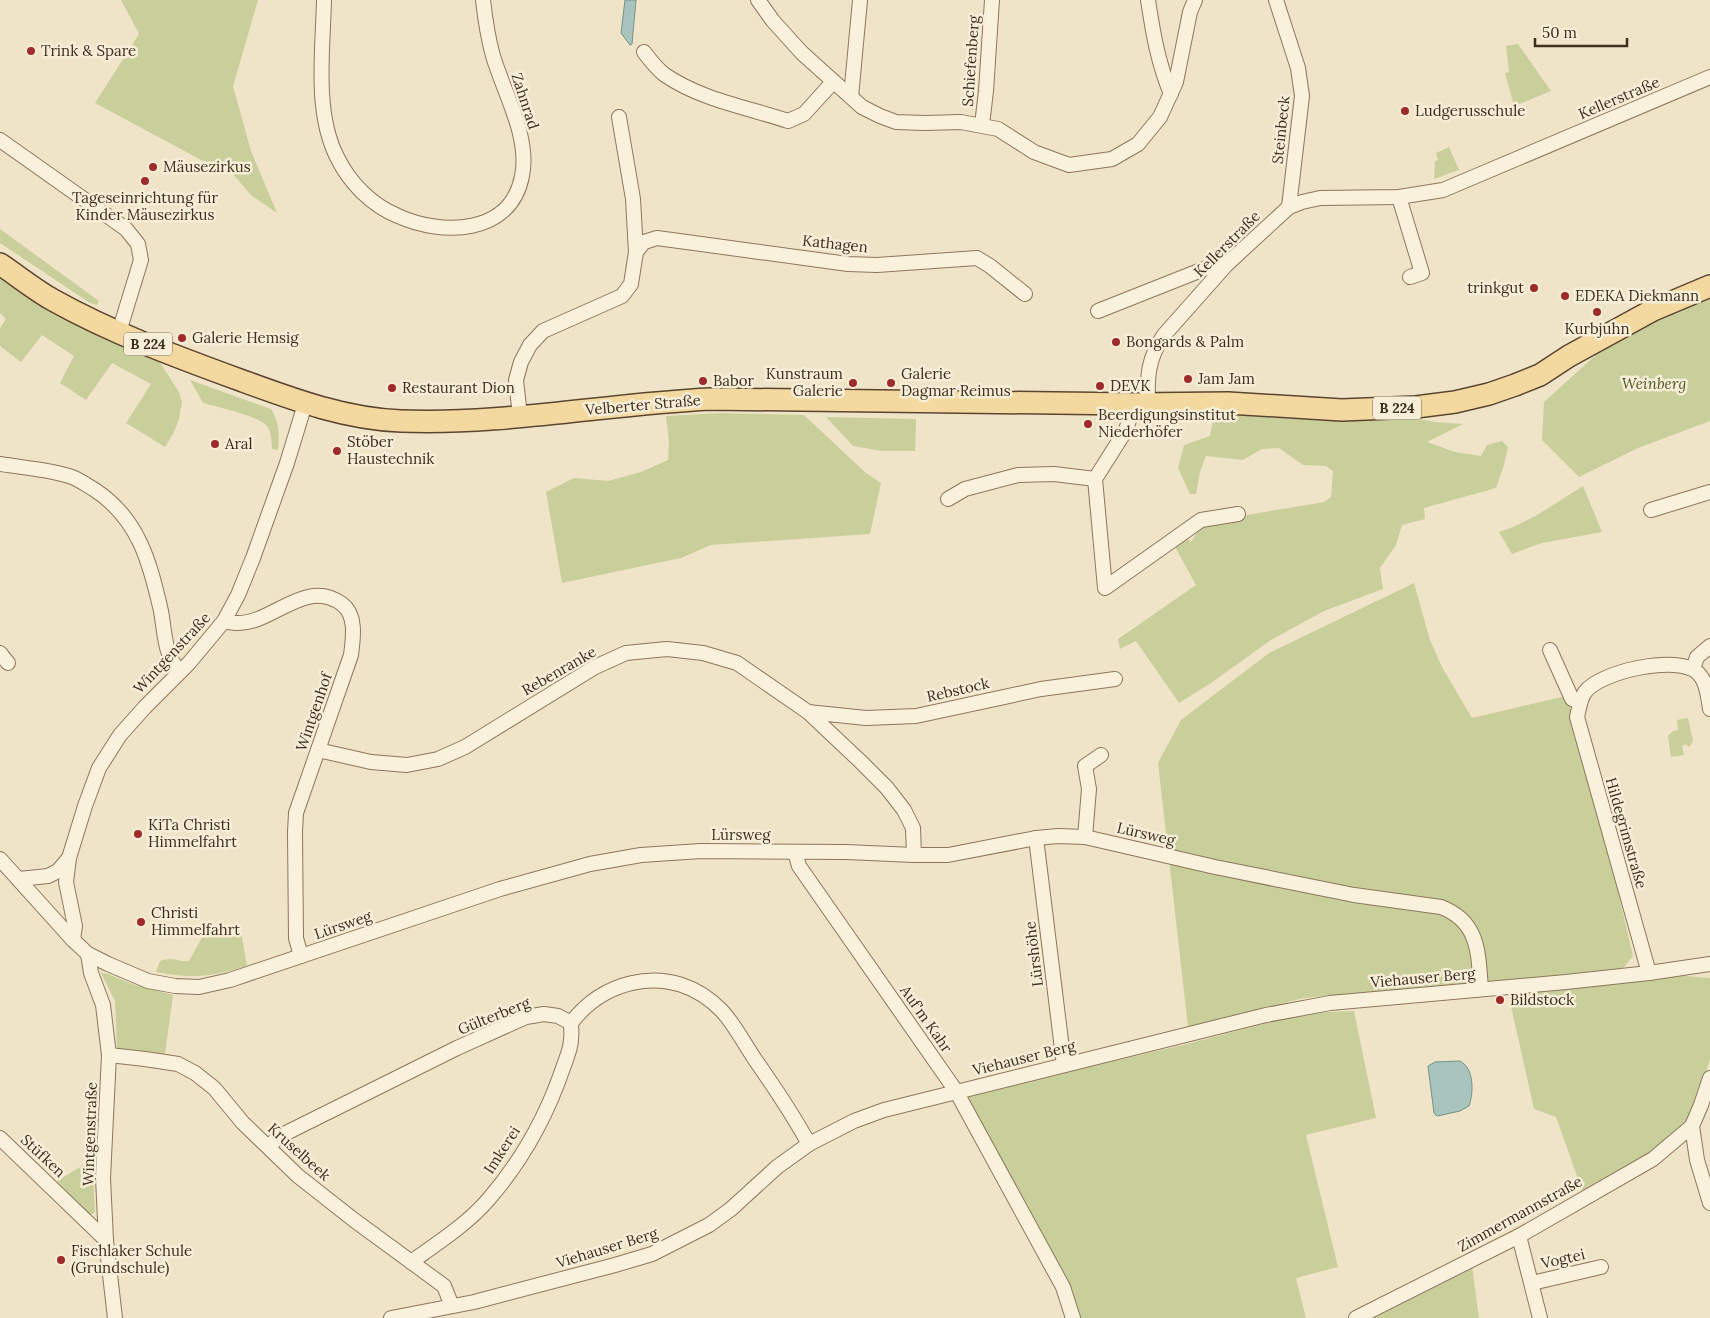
<svg xmlns="http://www.w3.org/2000/svg" width="1710" height="1318" viewBox="0 0 1710 1318" font-family="Lora,serif">
	<rect width="100%" height="100%" fill="#f0e4c8"/>
	<!-- green -->
	<g fill="#c9cf9b">
		<path d="M121,0H258L233,86L251,151L277,213L252,196L224,164L203,161L95,103L139,34Z"/>
		<path d="M1518,44L1551,91L1514,106L1505,73L1509,72L1506,46Z"/>
		<path d="M1449,147L1459,170L1434,179L1435,161L1438,160L1436,153Z"/>
		<path d="M0,229L99,301L97,305L90,303L0,243Z"/>
		<path d="M0,276L65,317L102,338L159,361L179,392L182,402L179,419L174,432L165,447L126,423L151,384L112,363L86,400L60,383L74,356L42,335L21,362L0,346V328L6,319L0,313Z"/>
		<path d="M1710,298V421L1638,448L1579,477L1542,440L1544,402L1597,354L1653,322Z"/>
		<path d="M190,380L271,409C280,423 279,434 278,450L272,449C271,441 272,433 267,426C259,416 217,407 203,403Z"/>
		<path d="M720,413L804,415L866,473L881,483L870,534L711,545L681,558L562,583L546,492L574,478L608,481L641,472L668,460L669,441L666,416Z"/>
		<path d="M1214,414L1334,421L1419,419L1435,422L1463,424L1427,442L1455,452L1481,456L1487,445L1502,441L1508,447L1504,465L1496,488L1424,508L1425,519L1402,525L1396,545L1380,568L1383,589L1324,611L1271,640L1211,683L1179,703L1136,641L1120,649L1118,639L1196,585L1173,543L1185,537L1191,542L1202,524L1223,519L1324,502L1331,497L1333,471L1326,466L1303,465L1279,448L1262,449L1243,460L1206,456L1200,472L1196,494H1190L1178,468L1184,445L1210,436Z"/>
		<path d="M826,417L916,419L915,451H882L853,446Z"/>
		<path d="M1583,486L1602,532L1542,543L1512,554L1499,532C1530,522 1556,503 1583,486Z"/>
		<path d="M1414,583L1430,640L1442,667L1472,718L1566,696L1574,718L1610,857L1633,956L1621,971L1304,998L1188,1027L1158,763L1181,720L1269,653Z"/>
		<path d="M1688,718L1693,741L1689,747L1686,744L1682,746L1684,755L1671,757L1668,736L1673,731L1678,730L1677,720Z"/>
		<path d="M210,932L220,936L241,932L247,966C210,977 194,979 156,972L160,961C176,956 175,962 189,961L204,934Z"/>
		<path d="M101,973L108,974L132,984L173,995L165,1054L117,1049L115,1001Z"/>
		<path d="M1671,975L1710,978V1059L1690,1121L1650,1154L1583,1193L1556,1117L1534,1109L1508,993Z"/>
		<path d="M1354,1011L1376,1118L1306,1135L1338,1267L1296,1278L1306,1318H1075L963,1096L1183,1045L1305,1013Z"/>
		<path d="M92,1160L95,1211L93,1214H89L57,1181Z"/>
		<path d="M1472,1265L1479,1318H1373Z"/>
	</g>
	<!-- water -->
	<g fill="#a9c4bc" stroke="#6f938a">
		<path d="M625,0H636L632,44L630,45L621,33Z"/>
		<path d="M1460,1061C1474,1068 1474,1092 1469,1106L1460,1111L1437,1116L1434,1113L1428,1066L1435,1062Z"/>
	</g>
	<g fill="none" stroke-linecap="round" stroke-linejoin="round">
		<!-- street casing -->
		<g stroke="#8d765c" stroke-width="16">
			<g id="street">
				<path d="M324,0C323,49 314,112 337,157C349,182 371,205 398,216C442,236 511,235 522,176C530,137 504,93 493,56C488,38 485,18 483,0"/>
				<path d="M758,0L773,21L802,53L862,107L880,116L896,122L925,123L961,122L998,129L1034,152L1069,165L1112,159L1138,144L1160,117L1176,82L1190,12L1195,0"/>
				<path d="M1148,0C1153,33 1158,63 1171,94"/>
				<path d="M1276,0L1298,68L1302,96L1289,207"/>
				<path d="M644,52C650,60 657,69 665,75C702,100 746,107 788,121L804,114L833,82"/>
				<path d="M851,97L860,0"/>
				<path d="M619,117L633,199L636,252"/>
				<path d="M982,125L986,91L992,0"/>
				<path d="M0,140L126,229L138,244L141,260L119,332"/>
				<path d="M1399,197L1422,273L1410,277"/>
				<path d="M1098,311L1209,267L1227,264"/>
				<path d="M1134,404L1126,430L1095,479L1105,588L1201,520L1238,514"/>
				<path d="M1148,404C1147,376 1148,358 1164,335L1227,264L1289,207L1302,202L1320,198L1399,197L1443,190L1710,77"/>
				<path d="M520,416L516,380L521,362L530,345L543,331L622,296L631,284L636,252L644,242L657,238L848,264L877,265L977,258L990,266L1025,294"/>
				<path d="M0,464C24,468 49,469 72,477C80,480 88,486 95,490C139,519 150,563 161,611C165,633 164,655 180,672"/>
				<path d="M948,499L965,489L1018,475L1054,474L1095,479"/>
				<path d="M1651,510L1710,492"/>
				<path d="M224,621C228,622 232,623 236,623C272,625 305,577 342,604C357,615 353,639 351,655L296,813L295,832L296,938L301,956"/>
				<path d="M1550,650L1572,699L1580,702"/>
				<path d="M0,653L8,663"/>
				<path d="M1693,669L1697,657L1710,646"/>
				<path d="M808,712L866,718L916,716L1041,689L1115,679"/>
				<path d="M318,750L371,762L407,765L438,759L465,747L595,667L626,653L667,649L703,653L737,663L808,712L860,761L887,788L904,810L913,828L914,855"/>
				<path d="M1085,837L1089,789L1085,766L1101,755"/>
				<path d="M1036,838L1064,1065"/>
				<path d="M795,852L799,866L956,1091L1063,1287L1073,1318"/>
				<path d="M0,859L73,940L88,954L108,964L148,981L175,986L199,987L230,980L500,889L590,864L641,855L701,851L846,852L914,855H948L1036,838L1058,836L1085,837L1215,867L1354,895L1441,907C1480,922 1478,954 1481,989"/>
				<path d="M19,879L48,876L58,871L69,858"/>
				<path d="M73,940L75,926L66,882L69,858L85,806L99,768L120,735L145,707L189,663L224,621L238,595L253,558L287,463L305,404"/>
				<path d="M88,954L91,973L103,1005L109,1055L103,1178L106,1240L115,1318"/>
				<path d="M1649,973L1577,717C1579,709 1580,699 1585,692C1601,671 1679,654 1698,673C1707,682 1708,697 1710,709"/>
				<path d="M109,1055L145,1059L178,1064L195,1073L214,1088L243,1123L298,1176L354,1220L444,1286L452,1306"/>
				<path d="M1710,1078L1701,1105L1692,1126L1697,1160L1710,1203"/>
				<path d="M0,1138L106,1240"/>
				<path d="M269,1147L278,1137L457,1048L526,1017L544,1014L558,1016L571,1023C587,1002 606,989 632,983C666,975 698,986 722,1011C735,1025 745,1045 756,1061C775,1088 793,1115 809,1144"/>
				<path d="M1519,1236L1540,1318"/>
				<path d="M411,1262C438,1243 467,1224 488,1200C521,1162 547,1115 563,1068C566,1059 571,1049 571,1039C572,1034 571,1028 571,1023"/>
				<path d="M1532,1283L1601,1267"/>
				<path d="M391,1318L474,1302L615,1265L652,1254L709,1225L731,1209L777,1167L809,1144L854,1121L884,1110L1266,1015L1330,1003L1566,982L1649,973L1710,964"/>
				<path d="M1356,1318L1519,1236L1653,1159L1692,1126"/>
			</g>
		</g>
		<!-- primary casing -->
		<g stroke="#5b4430" stroke-width="24">
			<path id="primary" d="M0,264C18,276 35,290 53,300C112,333 177,357 240,380C292,399 345,419 401,421C502,425 608,404 710,399L1134,404L1228,403L1342,410L1416,407L1455,402L1489,394L1515,385L1540,375L1569,356L1653,310L1710,286"/>
		</g>
		<!-- street -->
		<use href="#street" stroke="#faf1dc" stroke-width="14"/>
		<!-- primary -->
		<use href="#primary" stroke="#f3d9a0" stroke-width="21"/>
	</g>
	<!-- markers -->
	<g fill="#9e2a2b" stroke="#f7eed8" stroke-width="2">
		<circle cx="31" cy="51" r="5"/>
		<circle cx="1405" cy="111" r="5"/>
		<circle cx="153" cy="167" r="5"/>
		<circle cx="145" cy="181" r="5"/>
		<circle cx="1534" cy="288" r="5"/>
		<circle cx="1565" cy="296" r="5"/>
		<circle cx="1597" cy="312" r="5"/>
		<circle cx="182" cy="338" r="5"/>
		<circle cx="1116" cy="342" r="5"/>
		<circle cx="1188" cy="379" r="5"/>
		<circle cx="703" cy="381" r="5"/>
		<circle cx="853" cy="383" r="5"/>
		<circle cx="891" cy="383" r="5"/>
		<circle cx="1100" cy="386" r="5"/>
		<circle cx="392" cy="388" r="5"/>
		<circle cx="1088" cy="424" r="5"/>
		<circle cx="215" cy="444" r="5"/>
		<circle cx="337" cy="451" r="5"/>
		<circle cx="138" cy="834" r="5"/>
		<circle cx="141" cy="922" r="5"/>
		<circle cx="1500" cy="1000" r="5"/>
		<circle cx="61" cy="1260" r="5"/>
	</g>
	<g text-anchor="middle" stroke-width="5" stroke-linejoin="round" paint-order="stroke">
		<!-- shield labels -->
		<g fill="#f7eed8" stroke="#756857" stroke-width="1">
			<rect x="124" y="332.5" width="48" height="23" rx="4"/>
			<rect x="1373" y="396.5" width="48" height="23" rx="4"/>
		</g>
		<g font-size="14" font-weight="bold" fill="#3d2e20">
			<text x="148" y="349">B 224</text>
			<text x="1397" y="413">B 224</text>
		</g>
		<!-- poi labels -->
		<g font-size="15" fill="#3d2e20" stroke="#f7eed8" text-anchor="start">
			<text x="41" y="56">Trink &amp; Spare</text>
			<text x="1415" y="116">Ludgerusschule</text>
			<text x="163" y="172">Mäusezirkus</text>
			<text x="145" y="203" text-anchor="middle">Tageseinrichtung für<tspan x="145" dy="17">Kinder Mäusezirkus</tspan></text>
			<text x="1524" y="293" text-anchor="end">trinkgut</text>
			<text x="1575" y="301">EDEKA Diekmann</text>
			<text x="1597" y="334" text-anchor="middle">Kurbjuhn</text>
			<text x="192" y="343">Galerie Hemsig</text>
			<text x="1126" y="347">Bongards &amp; Palm</text>
			<text x="843" y="379" text-anchor="end">Kunstraum<tspan x="843" dy="17">Galerie</tspan></text>
			<text x="901" y="379">Galerie<tspan x="901" dy="17">Dagmar Reimus</tspan></text>
			<text x="1198" y="384">Jam Jam</text>
			<text x="713" y="386">Babor</text>
			<text x="1110" y="391">DEVK</text>
			<text x="402" y="393">Restaurant Dion</text>
			<text x="1098" y="420">Beerdigungsinstitut<tspan x="1098" dy="17">Niederhöfer</tspan></text>
			<text x="347" y="447">Stöber<tspan x="347" dy="17">Haustechnik</tspan></text>
			<text x="225" y="449">Aral</text>
			<text x="148" y="830">KiTa Christi<tspan x="148" dy="17">Himmelfahrt</tspan></text>
			<text x="151" y="918">Christi<tspan x="151" dy="17">Himmelfahrt</tspan></text>
			<text x="1510" y="1005">Bildstock</text>
			<text x="71" y="1256">Fischlaker Schule<tspan x="71" dy="17">(Grundschule)</tspan></text>
		</g>
		<!-- street labels -->
		<g font-size="15" fill="#3d2e20" stroke="#f7eed8">
			<text transform="translate(971 61) rotate(-86)" y="5">Schiefenberg</text>
			<text transform="translate(1619 98) rotate(-23)" y="5">Kellerstraße</text>
			<text transform="translate(525 101) rotate(72)" y="5">Zahnrad</text>
			<text transform="translate(1281 130) rotate(-84)" y="5">Steinbeck</text>
			<text transform="translate(835 244) rotate(6)" y="5">Kathagen</text>
			<text transform="translate(1227 244) rotate(-45)" y="5">Kellerstraße</text>
			<text transform="translate(643 405) rotate(-5)" y="5">Velberter Straße</text>
			<text transform="translate(172 653) rotate(-47)" y="5">Wintgenstraße</text>
			<text transform="translate(559 671) rotate(-30)" y="5">Rebenranke</text>
			<text transform="translate(958 690) rotate(-13)" y="5">Rebstock</text>
			<text transform="translate(314 712) rotate(-71)" y="5">Wintgenhof</text>
			<text transform="translate(1626 833) rotate(74)" y="5">Hildegrimstraße</text>
			<text transform="translate(1146 834) rotate(13)" y="5">Lürsweg</text>
			<text x="741" y="840">Lürsweg</text>
			<text transform="translate(343 925) rotate(-19)" y="5">Lürsweg</text>
			<text transform="translate(1034 954) rotate(-97)" y="5">Lürshöhe</text>
			<text transform="translate(1423 978) rotate(-5)" y="5">Viehauser Berg</text>
			<text transform="translate(494 1016) rotate(-22)" y="5">Gülterberg</text>
			<text transform="translate(926 1019) rotate(55)" y="5">Auf'm Kahr</text>
			<text transform="translate(1024 1058) rotate(-14)" y="5">Viehauser Berg</text>
			<text transform="translate(90 1134) rotate(-88)" y="5">Wintgenstraße</text>
			<text transform="translate(502 1150) rotate(-57)" y="5">Imkerei</text>
			<text transform="translate(299 1152) rotate(42)" y="5">Kruselbeek</text>
			<text transform="translate(43 1156) rotate(43)" y="5">Stüfken</text>
			<text transform="translate(1520 1214) rotate(-29)" y="5">Zimmermannstraße</text>
			<text transform="translate(607 1248) rotate(-17)" y="5">Viehauser Berg</text>
			<text transform="translate(1563 1259) rotate(-13)" y="5">Vogtei</text>
		</g>
		<!-- park labels -->
		<g font-size="15" font-style="italic" fill="#4d5a26" stroke="#f7eed8">
			<text x="1654" y="389">Weinberg</text>
		</g>
	</g>
	<!-- scale -->
	<path d="M1535 38v8h92v-8" fill="none" stroke="#3d2e20" stroke-width="2.5"/>
	<text x="1542" y="38" font-size="15" fill="#3d2e20" stroke="#f7eed8" stroke-width="4" paint-order="stroke">50 m</text>
</svg>
